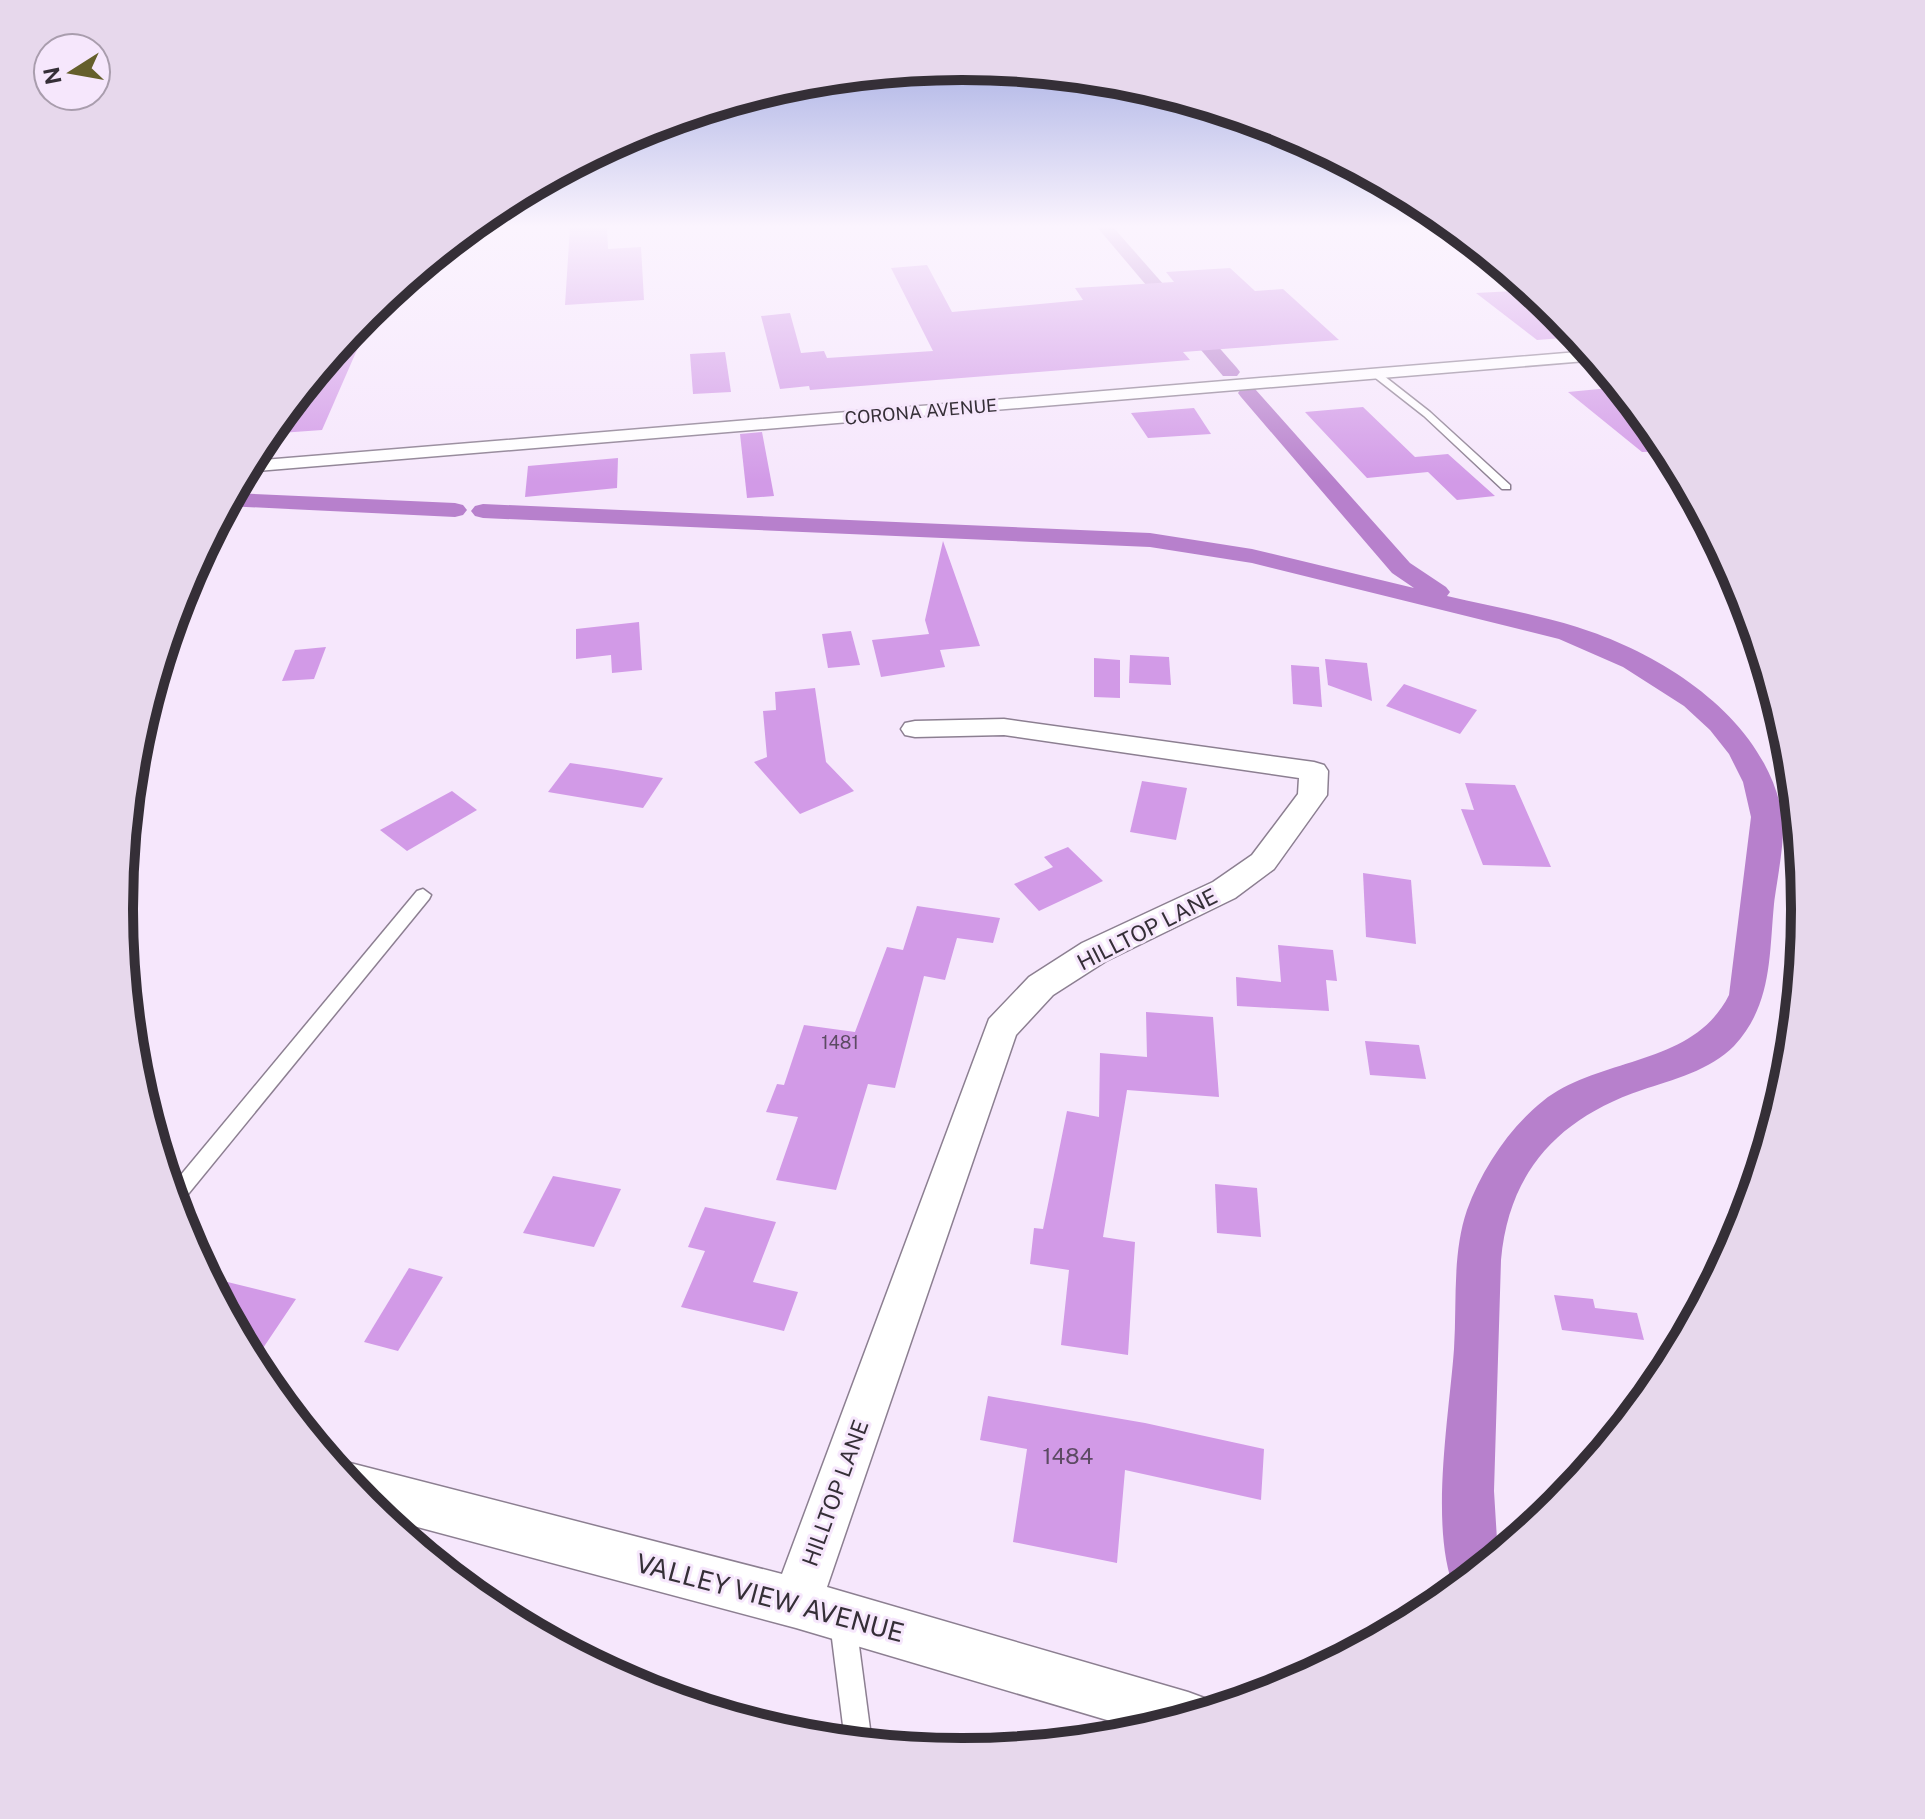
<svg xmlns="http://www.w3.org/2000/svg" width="1925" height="1819" viewBox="0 0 1925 1819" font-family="'Public Sans',sans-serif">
	<rect width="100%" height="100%" fill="#f6e7fc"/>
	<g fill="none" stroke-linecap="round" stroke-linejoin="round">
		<!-- canal -->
		<g fill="#b780cc" fill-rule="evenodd">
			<path d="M1097,227H1113L1237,368L1240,372L1237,376H1223Z"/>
			<path d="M1248,387L1255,389L1410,563L1446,587L1450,592L1447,596C1490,606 1534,614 1577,627C1663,654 1765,718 1782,814C1786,838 1777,879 1774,904C1769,957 1772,1005 1734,1046C1711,1070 1672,1080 1642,1090C1559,1118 1509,1171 1501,1260L1494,1491L1498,1556L1455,1591C1429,1528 1449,1417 1454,1349C1457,1303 1452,1254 1467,1210C1482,1169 1509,1128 1543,1101C1600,1056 1693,1067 1729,995L1751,817L1743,782L1729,754L1710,730L1684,706L1623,667L1559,639L1252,563L1150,547L483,518L475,516L471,511L475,506L483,504L1150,533L1252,549L1414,588L1392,573L1241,397L1238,393L1241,389Z"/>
			<path d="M233,493L455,503L463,505L467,510L463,515L455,517L226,506Z"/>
		</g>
	</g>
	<!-- building -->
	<g fill="#d29ae7">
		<path d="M570,227H607L608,249L641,247L644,300L565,305Z"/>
		<path d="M927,265L952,312L1083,300L1075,288L1174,282L1166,272L1230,268L1255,291L1283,289L1339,340L1183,352L1190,360L810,390L809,386L780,389L761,316L790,313L801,353L824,351L827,358L933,351L891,268Z"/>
		<path d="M1514,291L1577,337L1537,340L1476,293Z"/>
		<path d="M364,316L370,320L322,430L266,434Z"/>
		<path d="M725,352L731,392L693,394L690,354Z"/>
		<path d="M1620,387L1664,441L1669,451L1642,452L1568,392Z"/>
		<path d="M1363,407L1415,457L1448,454L1495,496L1457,500L1428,472L1367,478L1305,412Z"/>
		<path d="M1194,408L1211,434L1148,438L1131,413Z"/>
		<path d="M762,432L774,496L747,498L740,434Z"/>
		<path d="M618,458L617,488L525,497L528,466Z"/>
		<path d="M943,541L980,646L940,650L945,667L881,677L872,640L929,634L925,620Z"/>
		<path d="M639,622L642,670L612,673L611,655L576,659V629Z"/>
		<path d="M851,631L860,665L828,668L822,634Z"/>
		<path d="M326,647L314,679L282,681L295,650Z"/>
		<path d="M1130,655L1169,657L1171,685L1129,683Z"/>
		<path d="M1094,658L1120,660V698L1094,697Z"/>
		<path d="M1325,659L1367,663L1372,701L1328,685Z"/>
		<path d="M1291,665L1319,667L1322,707L1293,704Z"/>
		<path d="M1404,684L1477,710L1460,734L1386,706Z"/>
		<path d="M815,688L826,762L854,791L800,814L754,762L767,757L763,711L776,710L775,692Z"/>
		<path d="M570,763L611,769L663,778L643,808L548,792Z"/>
		<path d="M1142,781L1187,788L1176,840L1130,832Z"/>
		<path d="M1465,783L1515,785L1551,867L1483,865L1461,809L1474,810Z"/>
		<path d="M452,791L477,810L407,851L380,830Z"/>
		<path d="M1068,847L1103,881L1039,911L1014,884L1053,867L1044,857Z"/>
		<path d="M1363,873L1411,880L1416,944L1366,937Z"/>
		<path d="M917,906L1000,918L993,943L957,938L945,980L924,976L895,1088L868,1084L836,1190L776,1180L798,1117L766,1112L777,1084L784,1085L804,1025L855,1032L887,947L903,950Z"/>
		<path d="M1278,945L1333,950L1337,981L1326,980L1329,1011L1237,1006L1236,977L1281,982Z"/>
		<path d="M1146,1012L1213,1017L1219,1097L1127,1090L1103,1237L1135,1242L1128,1355L1061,1345L1069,1270L1030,1264L1034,1228L1043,1229L1067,1111L1099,1117L1100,1053L1147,1057Z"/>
		<path d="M1365,1041L1419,1045L1426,1079L1370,1075Z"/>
		<path d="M553,1176L621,1189L594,1247L523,1233Z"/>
		<path d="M1215,1184L1257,1188L1261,1237L1217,1233Z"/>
		<path d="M705,1207L776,1222L753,1282L798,1292L784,1331L681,1307L705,1251L688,1247Z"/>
		<path d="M409,1268L443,1277L398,1351L364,1342Z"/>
		<path d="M207,1277L296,1299L253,1363L209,1280Z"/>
		<path d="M1554,1295L1593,1299L1595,1308L1637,1313L1644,1340L1562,1330Z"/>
		<path d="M988,1396L1145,1423L1264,1449L1261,1500L1125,1470L1117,1563L1013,1542L1027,1449L980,1440Z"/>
	</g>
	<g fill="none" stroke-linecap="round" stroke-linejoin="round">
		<!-- lane casing -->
		<g stroke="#8c7f91" stroke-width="3">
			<g id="lane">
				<path d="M1373,372H1379L1430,412L1510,485V489H1502L1424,416L1373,376Z"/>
				<path d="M423,889L431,895L429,899L180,1204L175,1206L170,1188L417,891Z"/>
				<path d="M843,1610L852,1614L856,1623L872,1744L845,1741L830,1623L834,1614Z"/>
			</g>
		</g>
		<!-- street casing -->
		<g stroke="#8c7f91" stroke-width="3">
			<g id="street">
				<path d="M1590,351L1598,360L244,472L251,461Z"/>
				<path d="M1004,719L1314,762L1324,765L1328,771L1327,795L1274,869L1235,898L1106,961L1053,995L1016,1035L827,1587L1188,1692L1207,1699L1212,1711L1144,1731L796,1628L380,1517L366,1506L335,1469L350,1463L782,1574L989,1019L1029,977L1082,943L1213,882L1252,855L1298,794L1299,778L1004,735L915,737L905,735L901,729L905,723L915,721Z"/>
			</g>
		</g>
		<!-- lane -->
		<use href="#lane" fill="#fff" fill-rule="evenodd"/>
		<!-- street -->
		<use href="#street" fill="#fff" fill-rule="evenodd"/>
	</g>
	<!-- sky -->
	<linearGradient id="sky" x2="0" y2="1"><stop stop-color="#949fdd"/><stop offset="0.47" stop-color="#fbf4fe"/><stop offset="1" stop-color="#fbf4fe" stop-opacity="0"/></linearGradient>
	<rect width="1925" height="482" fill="url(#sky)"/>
	<g text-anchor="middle" stroke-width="6" stroke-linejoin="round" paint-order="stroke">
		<!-- far-street labels -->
		<g font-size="18" fill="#352f37" stroke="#f6e7fc">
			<text transform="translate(921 412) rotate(-5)" y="6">CORONA AVENUE</text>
		</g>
		<!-- number labels -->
		<g font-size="18" fill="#5c4a63">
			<text x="840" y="1049">1481</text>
		</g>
		<!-- street labels -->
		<g font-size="22" fill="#352f37" stroke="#f6e7fc">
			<text transform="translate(1147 929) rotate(-27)" y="8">HILLTOP LANE</text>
			<text transform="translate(835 1493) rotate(-70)" y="8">HILLTOP LANE</text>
		</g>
		<!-- near-number labels -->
		<g font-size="22" fill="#5c4a63">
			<text x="1068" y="1464">1484</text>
		</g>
		<!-- near-street labels -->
		<g font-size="26" fill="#352f37" stroke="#f6e7fc">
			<text transform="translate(770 1598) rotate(15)" y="9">VALLEY VIEW AVENUE</text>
		</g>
	</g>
	<!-- crop -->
	<path d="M0 0H1925V1819H0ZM133 909a829 829 0 1 1 1658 0a829 829 0 1 1-1658 0Z" fill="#e7d8ec" fill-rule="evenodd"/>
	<path fill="none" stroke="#352f37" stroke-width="10" d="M133 909a829 829 0 1 1 1658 0a829 829 0 1 1-1658 0Z"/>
	<!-- north arrow -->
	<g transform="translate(72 72) rotate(259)"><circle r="38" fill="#f6e7fc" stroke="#a99dad" stroke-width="2"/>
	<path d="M0-6L14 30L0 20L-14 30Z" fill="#655f2b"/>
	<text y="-12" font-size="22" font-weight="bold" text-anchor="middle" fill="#352f37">N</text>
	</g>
</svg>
